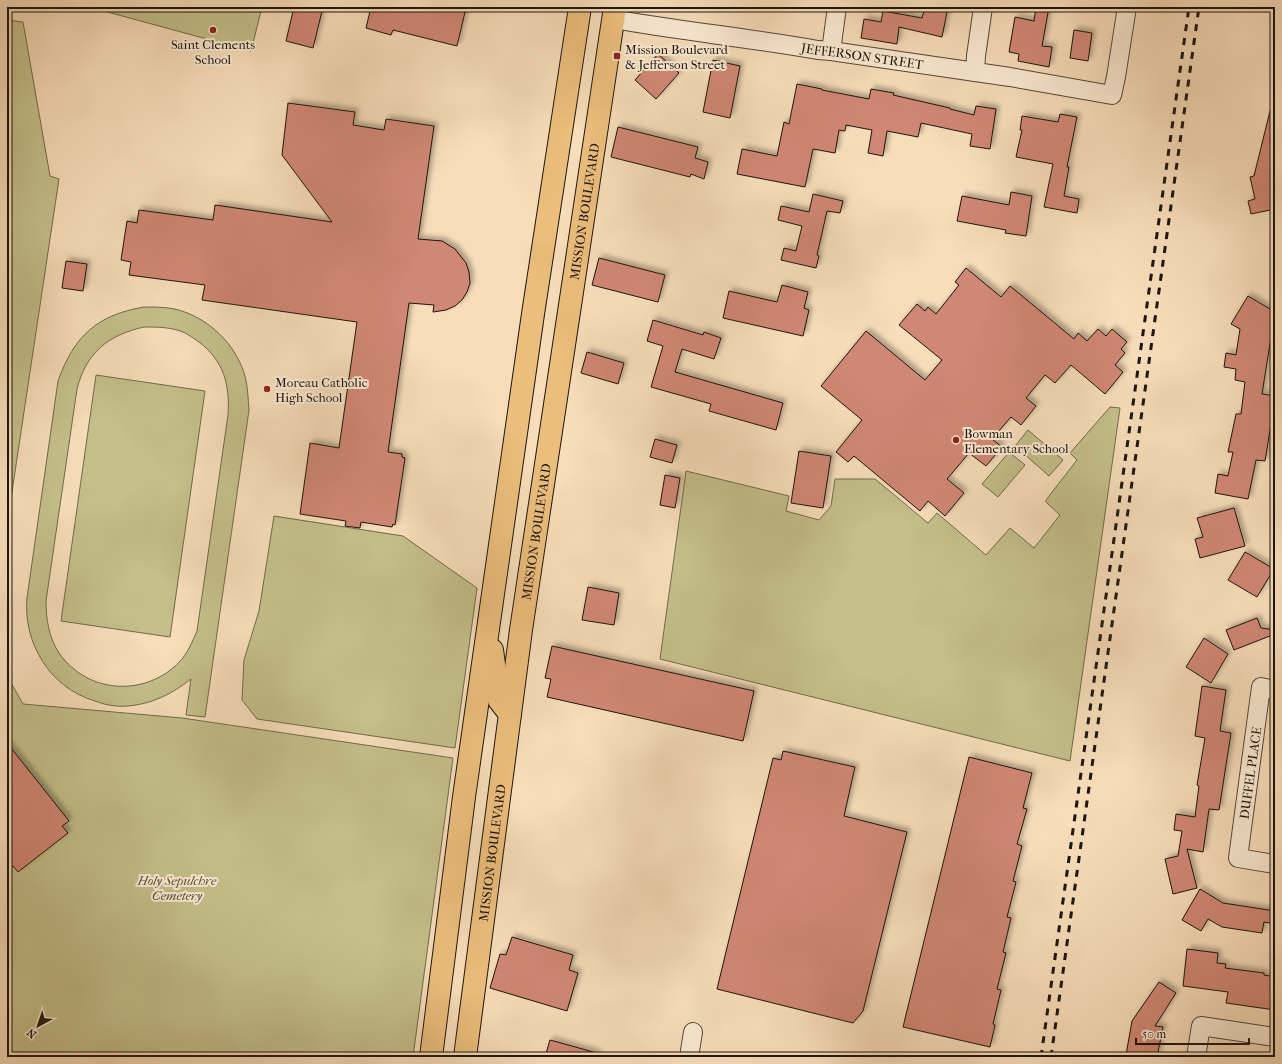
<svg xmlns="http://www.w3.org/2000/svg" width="1282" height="1064" viewBox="0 0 1282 1064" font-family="'IM FELL French Canon',serif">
	<defs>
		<filter id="shadow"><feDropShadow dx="3.5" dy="-3.5" stdDeviation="2" flood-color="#0004"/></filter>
	</defs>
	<rect width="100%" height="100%" fill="#f7ddba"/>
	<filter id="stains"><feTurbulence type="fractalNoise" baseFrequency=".005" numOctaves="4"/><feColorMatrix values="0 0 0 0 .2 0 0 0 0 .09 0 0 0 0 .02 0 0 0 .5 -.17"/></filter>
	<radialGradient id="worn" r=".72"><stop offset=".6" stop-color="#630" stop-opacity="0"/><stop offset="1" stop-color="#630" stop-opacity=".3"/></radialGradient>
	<!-- green -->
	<g fill="#c4bf8b" stroke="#706a4c" fill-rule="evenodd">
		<path d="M89,7H262L251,51Z"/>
		<path d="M7,20L23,22L50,176L59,179L7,525Z"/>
		<path d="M144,307C154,307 164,307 175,309C208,317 236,344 245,376C248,387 248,399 249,410L205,717L186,715L191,679C172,694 152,704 128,706C117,707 105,705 95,701C50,688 23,643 27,598L58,381C74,336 97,315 144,307ZM144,327C155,327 166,327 177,330C185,332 192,337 199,342C224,361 230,385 228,415L197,631C193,640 189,650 183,658C150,697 89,696 59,653C49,638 46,619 46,601L77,389C86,353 108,335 144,327Z"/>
		<path d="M96,375L205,391L170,637L61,621Z"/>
		<path d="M1110,407L1120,408L1070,761L660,659L686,471L789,496L786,511L819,520L831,506L835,479H875L928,523L937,513L986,555L1010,528L1034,548L1060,515L1046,502V500L1077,460L1070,453Z"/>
		<path d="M1028,430L1063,460L1049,476L1015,446Z"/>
		<path d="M1009,452L1025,465L998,497L982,484Z"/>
		<path d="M274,516L403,536L477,588L455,748L257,719L242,700L244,660L259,611Z"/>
		<path d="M7,676L23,704L182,718L453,758L413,1057H7Z"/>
	</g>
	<!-- building -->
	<g fill="#d08775" stroke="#1d150c" filter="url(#shadow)">
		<path d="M294,7H323L313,48L286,41Z"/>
		<path d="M371,7L384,10L385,7H445L465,12L457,46L393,30L391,35L366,28Z"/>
		<path d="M925,7H948L942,37L899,27L897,44L861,38L864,19L881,22L883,11L922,18Z"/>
		<path d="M1036,7H1049L1042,46L1052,47L1049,67L1018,61L1019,54L1009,52L1015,17L1034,21Z"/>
		<path d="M1074,30L1092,33L1088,61L1070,58Z"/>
		<path d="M658,54L679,73L656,99L635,80Z"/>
		<path d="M713,60L740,66L730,118L703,112Z"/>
		<path d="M797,84L822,89V90L869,99L871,89L894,93L893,95L950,108V109L974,115L976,106L996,109L990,149L970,146L972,134L921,123L918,137L887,131L883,156L868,153L872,130L846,125L845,131L839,130L835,153L813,149L805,187L737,174L742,149L777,156L784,122L789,124Z"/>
		<path d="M288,103L355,112L353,125L384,130L386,119L434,126L418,239L442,241L455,249L466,263L469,272L470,283L467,292L462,300L455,306L446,310L433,312L434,305L409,303L388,452L402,454V457L405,458L395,525L393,524L392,527L361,522L360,528L345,526L346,521L300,514L310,443L339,448L357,322L202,300L205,285L129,275L131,262L121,260L127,221L137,223L139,210L213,220L215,205L332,222L282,155Z"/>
		<path d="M1271,107H1275V209L1251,214L1248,201L1255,199L1250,177L1254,176Z"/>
		<path d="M1060,114L1077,117L1067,167H1069L1064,196L1079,199L1077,213L1044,207L1053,164L1016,157L1022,130H1020L1022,116L1058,122Z"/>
		<path d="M618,127L698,147L695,158L708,162L704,179L691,174L690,177L611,157Z"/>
		<path d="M1011,192L1032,196L1026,236L1005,233L1006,230L957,221L962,196L1009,205Z"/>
		<path d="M813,194L843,201L840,213L827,211L817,255L819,256L816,268L781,260L784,248L796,251L802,226L778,220L781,206L809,212Z"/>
		<path d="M599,258L665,275L658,302L592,285Z"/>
		<path d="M66,261L87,264L83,291L62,288Z"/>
		<path d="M966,268L1001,297L1010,286L1074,339L1078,333L1087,341L1098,329L1106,336L1112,329L1127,342L1121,349L1125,353L1115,365L1123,372L1105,394L1071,365L1055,383L1045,375L1026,398L1036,406L1021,425L1011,417L992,439L1002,447L986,466L969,453L947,479L964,493L945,516L928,501L920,511L854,456L848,462L836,452L862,420L821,386L866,331L925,380L942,360L899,325L917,304L925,311L928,307L936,314L959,285L955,282Z"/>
		<path d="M782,285L808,292L804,308L809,310L803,336L723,318L729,291L777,302Z"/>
		<path d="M1248,296L1275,312L1262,394L1275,396V399L1265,461L1256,460L1248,499L1215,493L1218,474L1228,476L1233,452H1228L1236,414H1241L1245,382L1235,380L1236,369L1224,367L1226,353L1236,355L1240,329L1231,324Z"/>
		<path d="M653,320L703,335L704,332L721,338L714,359L682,349L675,372L783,403L776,430L709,411L711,404L651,387L663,346L647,341Z"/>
		<path d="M587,352L624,363L618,384L581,373Z"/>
		<path d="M655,439L677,445L672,463L650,457Z"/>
		<path d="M799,451L831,456L823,508L791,503Z"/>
		<path d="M665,475L680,478L675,508L660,505Z"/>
		<path d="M1234,508L1245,546L1200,558L1195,539L1203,537L1197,518Z"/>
		<path d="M1245,552L1274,569L1257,597L1228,580Z"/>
		<path d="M588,587L619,593L614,625L582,620Z"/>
		<path d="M1257,618L1261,628L1275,630V634L1234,650L1226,630Z"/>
		<path d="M1204,638L1228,654L1211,683L1186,667Z"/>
		<path d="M552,646L754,691L743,741L547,697L551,679L545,678Z"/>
		<path d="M1202,686L1226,690L1220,731L1231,733L1219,810L1209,809L1203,852L1187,849L1197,888L1173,894L1165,859L1178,856L1182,831L1174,830L1176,814L1195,817L1199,786L1197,785L1205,738L1195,736Z"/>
		<path d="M7,743L69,821L62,826L68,833L18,872L13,866L7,871Z"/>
		<path d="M783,751L855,767L844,816L907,832L863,1011L853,1023L717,989L773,758L781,760Z"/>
		<path d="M969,757L1032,773L1023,808L1027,809L1017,844L1022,846L1013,881L1016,882L1007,917L1011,918L1003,952L1006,953L997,989L1001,990L993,1024L995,1025L990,1047L903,1027Z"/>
		<path d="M1200,889L1223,903L1275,911V924L1264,922L1262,933L1222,927L1208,919L1201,931L1182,920Z"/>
		<path d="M512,937L573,955L569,970L578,973L567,1011L490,988L500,954L506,955Z"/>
		<path d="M1187,949L1218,953L1217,963L1226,964L1225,968L1264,973V975L1275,977V1010L1226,1003L1228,992L1183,986Z"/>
		<path d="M1159,982L1176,993L1155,1026L1163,1027L1157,1057H1137L1126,1055L1132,1021Z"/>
		<path d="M550,1040L597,1053V1057H545Z"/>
	</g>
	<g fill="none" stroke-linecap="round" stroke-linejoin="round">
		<!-- street casing -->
		<g stroke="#544738" stroke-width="20">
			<g id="street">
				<path id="s1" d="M613,19C681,31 750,38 818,50L831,51L1010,77L1112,95L1116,77L1127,7"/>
				<path d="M831,51L837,7"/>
				<path d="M975,72L976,56L983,7"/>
				<path d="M1275,690L1261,687L1238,858L1275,864"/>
				<path d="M689,1057L693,1032"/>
				<path d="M1196,1057L1201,1026L1275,1037"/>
			</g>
		</g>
		<!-- primary casing -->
		<g stroke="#1d150c" stroke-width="24">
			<g id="primary">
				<path d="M492,650L499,700L510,714"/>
				<path d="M431,1057L464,797L533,314L580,7"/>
				<path id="s2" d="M465,1057L521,630L615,7"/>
			</g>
		</g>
		<!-- street -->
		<use href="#street" stroke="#fae9d2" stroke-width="18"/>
		<!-- primary -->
		<use href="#primary" stroke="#ecbe7d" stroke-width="22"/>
		<!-- rail -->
		<g stroke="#1d150c" stroke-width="3" stroke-dasharray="7 7" stroke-linecap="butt">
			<path d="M1041,1057L1189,7"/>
			<path d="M1051,1057L1199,7"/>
		</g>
	</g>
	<!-- markers -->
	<g fill="#8f2418" stroke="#fae9d2" stroke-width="1.5">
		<circle cx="213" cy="30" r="4"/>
		<rect x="613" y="52" width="8" height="8" rx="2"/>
		<circle cx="267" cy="389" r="4"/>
		<circle cx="956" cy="440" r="4"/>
	</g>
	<g text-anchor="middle" stroke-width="4" stroke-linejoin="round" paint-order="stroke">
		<!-- poi labels -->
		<g font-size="13" fill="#1d150c" stroke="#fae9d2" text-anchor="start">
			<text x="213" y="49" text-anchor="middle">Saint Clements<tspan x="213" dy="15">School</tspan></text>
			<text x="625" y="54">Mission Boulevard<tspan x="625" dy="15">&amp; Jefferson Street</tspan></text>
			<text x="275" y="387">Moreau Catholic<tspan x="275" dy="15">High School</tspan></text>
			<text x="964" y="438">Bowman<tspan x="964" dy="15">Elementary School</tspan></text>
		</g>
		<!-- street labels -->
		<g font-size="13" fill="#1d150c" stroke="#fae9d2">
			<text dy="5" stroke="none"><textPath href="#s1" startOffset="252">JEFFERSON STREET</textPath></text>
			<text dy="5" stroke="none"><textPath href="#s2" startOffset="854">MISSION BOULEVARD</textPath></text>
			<text dy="5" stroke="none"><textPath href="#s2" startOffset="530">MISSION BOULEVARD</textPath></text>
			<text transform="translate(1250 773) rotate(-82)" y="5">DUFFEL PLACE</text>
			<text dy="5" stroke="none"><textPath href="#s2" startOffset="206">MISSION BOULEVARD</textPath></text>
		</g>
		<!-- park labels -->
		<g font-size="13" font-style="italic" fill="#575038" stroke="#fae9d2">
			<text x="177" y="885">Holy Sepulchre<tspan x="177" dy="15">Cemetery</tspan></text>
		</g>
	</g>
	<!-- margin -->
	<rect width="1282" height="1064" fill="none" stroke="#f7ddba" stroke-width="24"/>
	<rect x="8" y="8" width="1266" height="1048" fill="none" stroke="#1d150c" stroke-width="2"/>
	<rect x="12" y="12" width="1258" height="1040" fill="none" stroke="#1d150c"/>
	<!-- north arrow -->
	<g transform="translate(38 1026) rotate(220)" stroke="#fae9d2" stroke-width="3" paint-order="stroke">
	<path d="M0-3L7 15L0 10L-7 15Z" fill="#1d150c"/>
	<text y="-6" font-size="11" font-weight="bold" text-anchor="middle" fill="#1d150c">N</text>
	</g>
	<!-- scale -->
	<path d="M1136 1038v6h113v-6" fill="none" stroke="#1d150c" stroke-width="2"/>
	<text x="1142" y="1038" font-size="12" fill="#1d150c" stroke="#fae9d2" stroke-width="3" paint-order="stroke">50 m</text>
	<rect width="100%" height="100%" filter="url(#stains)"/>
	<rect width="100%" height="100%" fill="url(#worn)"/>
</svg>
